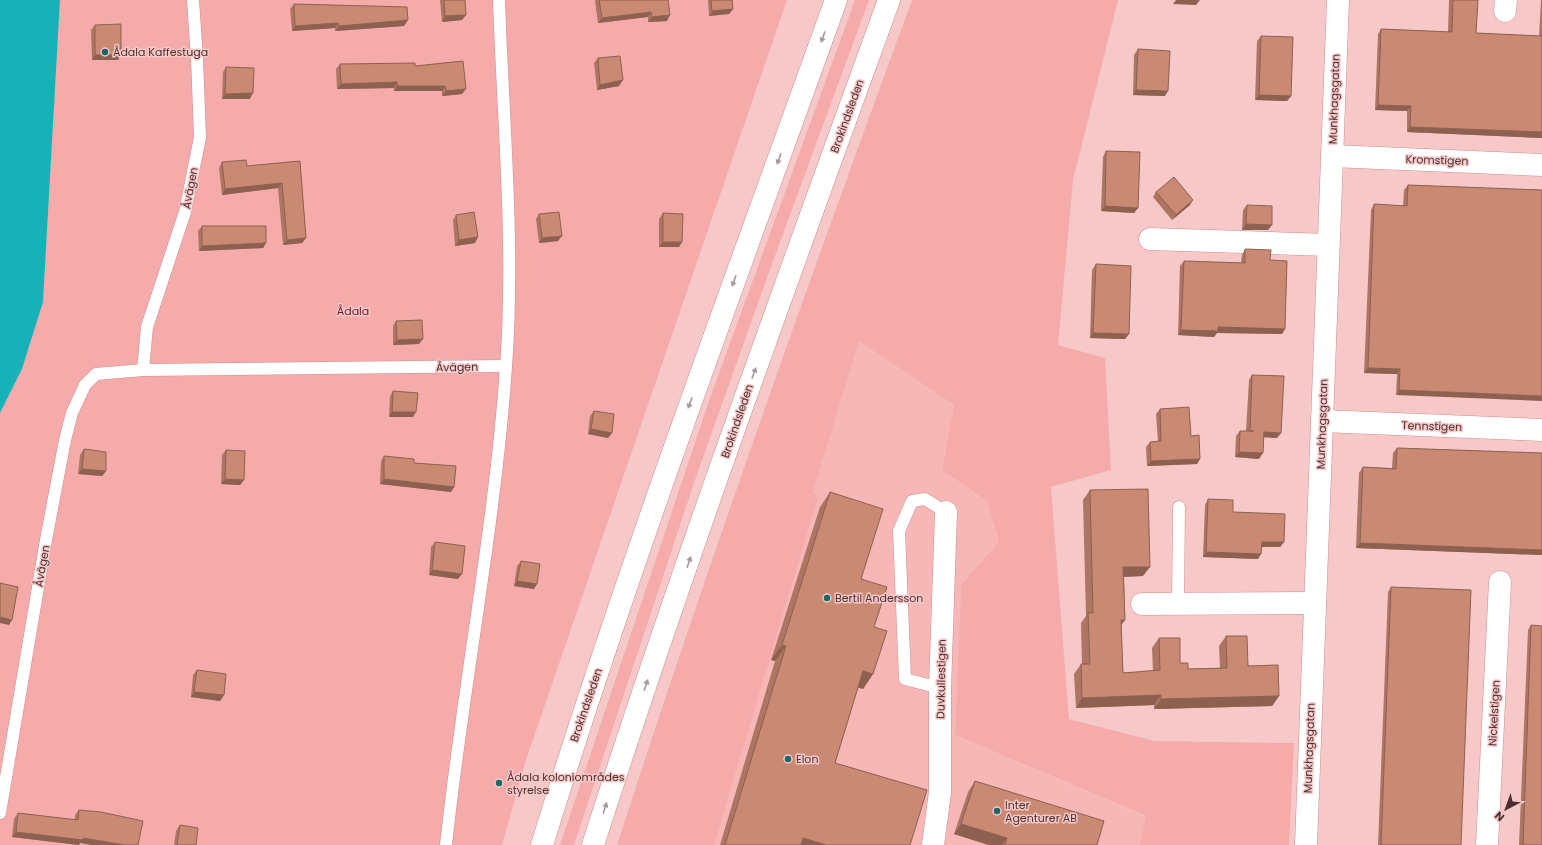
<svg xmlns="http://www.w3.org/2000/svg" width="1542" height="845" viewBox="0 0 1542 845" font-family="Poppins,sans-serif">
	<rect width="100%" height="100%" fill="#f6c9c8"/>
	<!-- built -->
	<path fill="#f8b7b7" d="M859,341L954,405L942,470L987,501L999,541L961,585L955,735L1147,817L1140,845H714L818,498L813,492Z"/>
	<!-- green -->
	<g fill="#f6abab">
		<path d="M60,0H787L525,763L502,845H0V413L22,369L43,302Z"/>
		<path d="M855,0H869L768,275L695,480L574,845H560L710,398Z"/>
		<path d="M912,0H1118L1073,180L1058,345L1105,358L1111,470L1051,487L1069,719L1154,741L1294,743L1289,845H1140L1146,816L955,735L961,585L999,541L987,501L942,470L954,405L859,341L813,492L818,498L714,845H617C709,561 809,280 912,0Z"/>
	</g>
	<!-- water -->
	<path fill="#17b2b7" d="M0,0H60L43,302L22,369L0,413Z"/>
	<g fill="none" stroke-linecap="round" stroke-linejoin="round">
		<!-- service casing -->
		<g stroke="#d18b8c" stroke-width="13">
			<g id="service">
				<path d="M193,0L197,59L200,137L185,212L147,327L143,370L506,366"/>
				<path d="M1178,603L1179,507"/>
				<path d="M940,688L905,679L899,531L912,501L925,499L946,512"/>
				<path d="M0,813L46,540L65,440L72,413L85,385L96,374L143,370"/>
				<path d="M446,845C463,685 495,527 506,367C515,245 503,122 499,0"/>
			</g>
		</g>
		<!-- minor casing -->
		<g stroke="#d18b8c" stroke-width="23">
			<g id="minor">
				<path d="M1505,11L1506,0"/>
				<path d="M1332,156L1542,165"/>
				<path d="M1150,239L1328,245"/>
				<path d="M1322,421L1542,430"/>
				<path d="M1142,604L1315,603"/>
				<path d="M933,845L940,792V688L946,512"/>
				<path d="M1306,845L1338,0"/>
				<path d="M1487,845L1500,582"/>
			</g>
		</g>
		<!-- secondary casing -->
		<g stroke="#d18b8c" stroke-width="23">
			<g id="secondary">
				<path d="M542,845C630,560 735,281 836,0"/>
				<path d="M593,845C684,561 787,281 889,0"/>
			</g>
		</g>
		<!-- service -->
		<use href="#service" stroke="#fff" stroke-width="12"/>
		<!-- minor -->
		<use href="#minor" stroke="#fff" stroke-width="22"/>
		<!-- secondary -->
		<use href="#secondary" stroke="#fff" stroke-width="22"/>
	</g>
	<!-- wall -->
	<g fill="#ad7663">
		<path d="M440,0H465L462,20L442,22Z"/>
		<path d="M596,0H668L667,21L648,22V17L598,23L595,1Z"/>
		<path d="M708,0H732L733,9L729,14L709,16Z"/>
		<path d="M1449,0H1478L1476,33L1539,36L1541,0H1542V138L1407,132V111L1375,110L1378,34L1381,29L1448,32Z"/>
		<path d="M294,4L404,26L335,31V28L292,31L290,9Z"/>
		<path d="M95,25L118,60H92L91,30Z"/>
		<path d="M1261,36L1291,96L1287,101L1255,100L1257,41Z"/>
		<path d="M1138,49L1165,96L1133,95L1134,55Z"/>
		<path d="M598,58L619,86L597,90L594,63Z"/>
		<path d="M340,64L415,66L462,94L442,96V91H394V88L337,89L336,69Z"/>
		<path d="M226,67L250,99H222L223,72Z"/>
		<path d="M1106,151L1138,208L1134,213L1101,211L1103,157Z"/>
		<path d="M300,161L306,238L302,243L283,245L278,188L222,195L219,168L222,162L247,166Z"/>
		<path d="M1408,185L1542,190L1396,395L1397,374L1364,373L1371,210L1374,204L1403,206L1404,190Z"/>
		<path d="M1156,192L1190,205L1172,220L1153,197Z"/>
		<path d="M1247,205L1268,230H1242L1243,210Z"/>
		<path d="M663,213L679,247H659V219Z"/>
		<path d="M539,214L558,241L539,243L536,219Z"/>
		<path d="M456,215L475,243L455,246L453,220Z"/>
		<path d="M202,226L266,243L263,248L199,251L198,231Z"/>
		<path d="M1245,249L1270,260L1285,329L1282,334L1217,333L1214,337L1178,335L1180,266L1184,261L1241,263L1242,255Z"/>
		<path d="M1096,264L1125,339L1090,338L1092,270Z"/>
		<path d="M396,321L419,344L393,345V326Z"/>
		<path d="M1252,375L1277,438L1264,437L1259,459L1235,457L1236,436L1240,431H1246L1249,380Z"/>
		<path d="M393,391L413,417H389L390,396Z"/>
		<path d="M1160,409L1191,436L1200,459L1197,464L1147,466L1146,447L1150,442H1158L1156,414Z"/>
		<path d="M594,411L608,438L588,434L590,416Z"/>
		<path d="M1397,448L1542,453V555L1356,548L1359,473L1363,467L1392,468L1393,453Z"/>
		<path d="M84,449L106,471L102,476L78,474L80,455Z"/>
		<path d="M226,450L244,480L240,485L221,484L222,455Z"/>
		<path d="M384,456L414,463L454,487L451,492L380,484L381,461Z"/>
		<path d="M1090,490L1143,576L1124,577L1125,620L1121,625L1123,673L1153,671L1152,648L1159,638L1180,663L1188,669L1220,668L1219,646L1226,636L1248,666L1279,696L1272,706L1154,709V705L1076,708L1074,674L1081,664H1082L1081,623L1086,616L1083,500Z"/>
		<path d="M830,492L861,579L874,627L873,674L863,689L858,687L835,763L910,845H720L775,661L771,660L820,507Z"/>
		<path d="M1208,499L1233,512L1284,542L1280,547H1262L1258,559L1203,557L1205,505Z"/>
		<path d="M435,542L458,579L429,575L431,547Z"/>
		<path d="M521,561L534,589L514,586L517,566Z"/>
		<path d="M1391,587L1461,845H1378L1388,592Z"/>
		<path d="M1531,625L1542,845H1519L1528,630Z"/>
		<path d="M197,670L224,695L220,701L191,697L193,675Z"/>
		<path d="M975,781L1097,845H989L954,834L968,792Z"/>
		<path d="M79,810L80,843L79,845L12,837L14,819L18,813L75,820V815Z"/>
		<path d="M180,825L196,845H174L176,831Z"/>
	</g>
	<!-- shaded-wall -->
	<g fill="#8d6050">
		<path d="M1176,0H1200L1196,5L1173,4Z"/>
		<path d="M733,9L729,14L709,16L712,11Z"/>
		<path d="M651,12L648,17L598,23L602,18Z"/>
		<path d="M466,15L462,20L442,22L445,16Z"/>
		<path d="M670,15L667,21L648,22L652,17Z"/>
		<path d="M408,20L404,26L335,31L339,26Z"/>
		<path d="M338,23L335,28L292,31L295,26Z"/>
		<path d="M95,55H121L118,60H92Z"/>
		<path d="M623,80L619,86L597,90L600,85Z"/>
		<path d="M397,82L394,88L337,89L341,84Z"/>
		<path d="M397,86H445L442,91H394Z"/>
		<path d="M466,89L462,94L442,96L446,91Z"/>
		<path d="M1136,90L1168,91L1165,96L1133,95Z"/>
		<path d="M253,93L250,99H222L225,94Z"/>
		<path d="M1259,95L1291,96L1287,101L1255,100Z"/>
		<path d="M1378,105L1411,106L1407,111L1375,110Z"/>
		<path d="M1410,127L1542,132V138L1407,132Z"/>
		<path d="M282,183L278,188L222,195L225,189Z"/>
		<path d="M1193,200L1190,205L1172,220L1176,215Z"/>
		<path d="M1105,206L1138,208L1134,213L1101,211Z"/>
		<path d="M1246,224L1272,225L1268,230H1242Z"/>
		<path d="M562,236L558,241L539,243L542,238Z"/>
		<path d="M478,237L475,243L455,246L459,240Z"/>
		<path d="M306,238L302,243L283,245L287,240Z"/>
		<path d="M663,242H682L679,247H659Z"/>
		<path d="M266,243L263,248L199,251L202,246Z"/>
		<path d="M1218,327L1285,329L1282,334L1217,333L1214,337L1178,335L1181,330Z"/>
		<path d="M1093,333L1129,334L1125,339L1090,338Z"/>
		<path d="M423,339L419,344L393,345L397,340Z"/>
		<path d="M1368,368L1400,369L1397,374L1364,373Z"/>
		<path d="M1399,390L1542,396V401L1396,395Z"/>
		<path d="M392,412H416L413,417H389Z"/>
		<path d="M591,429L612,433L608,438L588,434Z"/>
		<path d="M1264,432L1281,433L1277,438L1261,437Z"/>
		<path d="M1239,452L1263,453L1259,459L1235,457Z"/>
		<path d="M1200,459L1197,464L1147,466L1151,461Z"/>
		<path d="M82,469L106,471L102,476L78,474Z"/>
		<path d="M225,479L244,480L240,485L221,484Z"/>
		<path d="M384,479L454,487L451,492L380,484Z"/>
		<path d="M1262,542H1284L1280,547H1258Z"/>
		<path d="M1360,543L1542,550V555L1356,548Z"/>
		<path d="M1206,552L1261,554L1258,559L1203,557Z"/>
		<path d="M1123,567H1150L1143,576L1117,577Z"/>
		<path d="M432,570L462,574L458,579L429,575Z"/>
		<path d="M517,581L537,584L534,589L514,586Z"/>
		<path d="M0,617L12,620L9,625L0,623Z"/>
		<path d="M1121,620H1125L1118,629Z"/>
		<path d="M782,645L786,646L775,661L771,660Z"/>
		<path d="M863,671L873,674L863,689L853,686Z"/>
		<path d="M194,692L224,695L220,701L191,697Z"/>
		<path d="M1161,695L1154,705L1076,708L1082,698Z"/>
		<path d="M1279,696L1272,706L1154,709L1161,699Z"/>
		<path d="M961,824L1007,838L1002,845H989L954,834Z"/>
		<path d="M16,832L83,838L125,845H91L80,843L79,845L12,837Z"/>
		<path d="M803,838L826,845H798Z"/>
	</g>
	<!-- building -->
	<g fill="#c98973" stroke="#8d6050">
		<path d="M444,0H465L466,15L445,16Z"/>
		<path d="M599,0H668L670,15L652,17L651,12L602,18Z"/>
		<path d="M711,0H732L733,9L712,11Z"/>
		<path d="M1453,0H1478L1476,33L1542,36V132L1410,127L1411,106L1378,105L1381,29L1452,32Z"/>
		<path d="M294,4L407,7L408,20L339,26L338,23L295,26Z"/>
		<path d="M121,24V55H95V25Z"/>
		<path d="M1261,36L1293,37L1291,96L1259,95Z"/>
		<path d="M1138,49L1170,51L1168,91L1136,90Z"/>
		<path d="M620,56L623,80L600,85L598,58Z"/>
		<path d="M463,61L466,89L446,91L445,86H397V82L341,84L340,64L415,63V66Z"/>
		<path d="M226,67L254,68L253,93L225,94Z"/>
		<path d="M1106,151L1140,152L1138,208L1105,206Z"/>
		<path d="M246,160L247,166L300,161L306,238L287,240L282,183L225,189L222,162Z"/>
		<path d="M1174,177L1193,200L1176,215L1156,192Z"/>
		<path d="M1408,185L1542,190V396L1399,390L1400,369L1368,368L1374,204L1407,206Z"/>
		<path d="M1247,205L1272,206V225L1246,224Z"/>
		<path d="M474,212L478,237L459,240L456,215Z"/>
		<path d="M559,212L562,236L542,238L539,214Z"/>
		<path d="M663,213L683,214L682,242H663Z"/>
		<path d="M202,226H266V243L202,246Z"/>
		<path d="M1245,249L1271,250L1270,260L1287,261L1285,329L1218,327V331L1181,330L1184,261L1245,263Z"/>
		<path d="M1096,264L1131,266L1129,334L1093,333Z"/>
		<path d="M422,320L423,339L397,340L396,321Z"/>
		<path d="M1252,375L1284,376L1281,433L1264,432L1263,453L1239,452L1240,431H1254H1250Z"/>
		<path d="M393,391L418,393L416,412H392Z"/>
		<path d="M1189,407L1191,436L1199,435L1200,459L1151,461L1150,442L1161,441L1160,409Z"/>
		<path d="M594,411L614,414L612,433L591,429Z"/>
		<path d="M1397,448L1542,453V550L1360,543L1363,467L1396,469Z"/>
		<path d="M84,449L106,452V471L82,469Z"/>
		<path d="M226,450L245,451L244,480L225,479Z"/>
		<path d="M384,456L414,459V463L456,466L454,487L384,479Z"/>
		<path d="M1148,489L1150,567H1123L1125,620H1121L1123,673L1160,670L1159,638H1180V663H1188V669L1227,668L1226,636H1247L1248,666L1278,665L1279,696L1161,699V695L1082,698L1081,664H1090L1088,613H1093L1090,490Z"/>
		<path d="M830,492L883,509L861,579L887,587L874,627L887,631L873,674L863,671L835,763L927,790L910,845H826L803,838L801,845H725L786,646L782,645Z"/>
		<path d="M1208,499L1233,500V512L1285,514L1284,542H1262L1261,554L1206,552Z"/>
		<path d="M435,542L465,546L462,574L432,570Z"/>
		<path d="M521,561L540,564L537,584L517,581Z"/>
		<path d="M0,583L18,587L12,620L0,617Z"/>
		<path d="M1391,587L1471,590L1461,845H1381Z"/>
		<path d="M1531,625L1542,626V845H1523Z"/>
		<path d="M197,670L226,674L224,695L194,692Z"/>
		<path d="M975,781L1104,821L1097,845H1005L1007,838L961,824Z"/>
		<path d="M79,810L101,812L143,821L138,845H125L83,838V840L16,832L18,813L78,820Z"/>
		<path d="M180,825L198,828L196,845H177Z"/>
	</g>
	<!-- one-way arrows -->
	<defs><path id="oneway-solid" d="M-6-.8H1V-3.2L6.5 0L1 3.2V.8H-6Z"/></defs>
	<g fill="#a69798">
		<use href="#oneway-solid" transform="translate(823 37) rotate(110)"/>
		<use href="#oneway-solid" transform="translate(779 159) rotate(110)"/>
		<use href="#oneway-solid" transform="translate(734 281) rotate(110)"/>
		<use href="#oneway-solid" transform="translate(754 373) rotate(-70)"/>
		<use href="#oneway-solid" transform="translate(690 403) rotate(110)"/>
		<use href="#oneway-solid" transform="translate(689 562) rotate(-71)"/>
		<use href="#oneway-solid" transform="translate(646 685) rotate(-71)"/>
		<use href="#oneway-solid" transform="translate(605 808) rotate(-72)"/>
	</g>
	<!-- markers -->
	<g fill="#1b686b" stroke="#f6c9c8" stroke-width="1.5">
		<circle cx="105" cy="52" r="4"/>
		<circle cx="827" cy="598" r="4"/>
		<circle cx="788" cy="759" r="4"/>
		<circle cx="499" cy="783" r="4"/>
		<circle cx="997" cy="811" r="4"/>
	</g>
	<g text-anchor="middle" stroke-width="3" stroke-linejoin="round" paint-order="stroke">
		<!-- poi labels -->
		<g font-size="11" fill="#4c2f30" stroke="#f6c9c8" text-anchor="start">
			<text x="113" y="56">Ådala Kaffestuga</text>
			<text x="835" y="602">Bertil Andersson</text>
			<text x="796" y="763">Elon</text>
			<text x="507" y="781">Ådala koloniområdes<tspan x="507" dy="13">styrelse</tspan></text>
			<text x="1005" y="809">Inter<tspan x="1005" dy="13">Agenturer AB</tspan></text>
		</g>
		<!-- street labels -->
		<g font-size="11" fill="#4c2f30" stroke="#f6c9c8">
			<text transform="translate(1334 99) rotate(-88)" y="4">Munkhagsgatan</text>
			<text transform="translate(847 116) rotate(-70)" y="4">Brokindsleden</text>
			<text transform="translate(1437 160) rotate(2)" y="4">Kromstigen</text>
			<text transform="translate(190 188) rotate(-79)" y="4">Åvägen</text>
			<text transform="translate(457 367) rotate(-1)" y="4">Åvägen</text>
			<text transform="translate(737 421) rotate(-71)" y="4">Brokindsleden</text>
			<text transform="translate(1322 424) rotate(-88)" y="4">Munkhagsgatan</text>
			<text transform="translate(1432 426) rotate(2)" y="4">Tennstigen</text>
			<text transform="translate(42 566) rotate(-80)" y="4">Åvägen</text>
			<text transform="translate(941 679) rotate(-89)" y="4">Duvkullestigen</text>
			<text transform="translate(586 705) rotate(-71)" y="4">Brokindsleden</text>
			<text transform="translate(1494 713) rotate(-87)" y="4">Nickelstigen</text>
			<text transform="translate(1309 748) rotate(-88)" y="4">Munkhagsgatan</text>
		</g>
		<!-- park labels -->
		<g font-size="11" fill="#6a1621" stroke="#f6c9c8">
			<text x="353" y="315">Ådala</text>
		</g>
	</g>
	<!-- north arrow -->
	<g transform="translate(1506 809) rotate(221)" stroke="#f6c9c8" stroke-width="3" paint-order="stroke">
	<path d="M0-3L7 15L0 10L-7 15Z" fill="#4c2f30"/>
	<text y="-6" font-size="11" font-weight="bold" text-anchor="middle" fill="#4c2f30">N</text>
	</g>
</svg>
